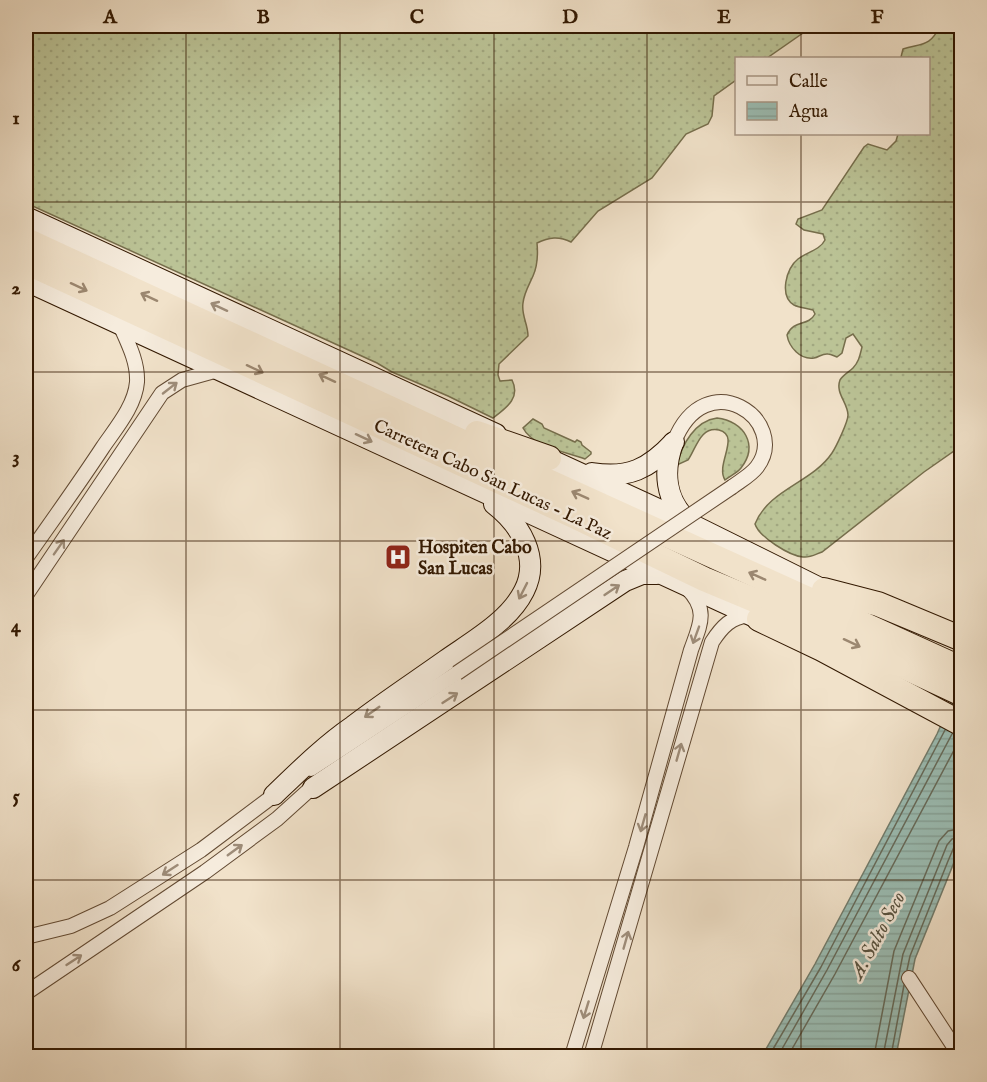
<svg xmlns="http://www.w3.org/2000/svg" width="987" height="1082" viewBox="0 0 987 1082" font-family="'IM FELL English',serif">
	<defs>
		<pattern id="grass-dots" width="8" height="8" patternUnits="userSpaceOnUse" patternTransform="scale(1.5)"><rect width="8" height="8" fill="#bbc396"/><path d="M2 2h.1M6 6h.1" fill="none" stroke="#a1a780" stroke-width="1.8" stroke-linecap="round"/></pattern>
		<pattern id="water-rules" width="6" height="5" patternUnits="userSpaceOnUse" patternTransform="scale(1.5)"><rect width="6" height="5" fill="#9bbeb5"/><path d="M0 2.5h6" fill="none" stroke="#86a39a"/></pattern>
	</defs>
	<rect width="100%" height="100%" fill="#f1e2ca"/>
	<filter id="stains"><feTurbulence type="fractalNoise" baseFrequency=".00333" numOctaves="4"/><feColorMatrix values="0 0 0 0 .2 0 0 0 0 .09 0 0 0 0 .02 0 0 0 .5 -.17"/></filter>
	<radialGradient id="worn" r=".72"><stop offset=".6" stop-color="#630" stop-opacity="0"/><stop offset="1" stop-color="#630" stop-opacity=".3"/></radialGradient>
	<!-- grass -->
	<g fill="url(#grass-dots)" stroke="#766e4c" stroke-width="1.5">
		<path d="M26,26H813L767,58H736V80L714,96L712,116L708,124L686,134L652,178L598,211L571,242C559,236 549,237 537,243C538,254 538,265 533,276C529,285 524,293 523,303C521,315 528,324 528,336L499,364L498,375L500,381L512,380C521,398 506,408 493,418L448,396L392,372L377,363L26,203Z"/>
		<path d="M940,26H961V446L924,472L822,552C816,554 810,558 803,557C790,556 759,537 755,524C769,489 812,483 832,453C836,447 848,422 848,415C848,403 835,393 840,380C843,375 849,372 853,368C859,362 860,355 862,347L853,334L846,338L842,353L837,357C834,356 831,354 828,354C823,353 819,357 814,358C800,360 789,347 787,335C794,319 808,327 815,314L813,310C807,308 800,308 794,305C779,296 786,268 798,259C807,252 820,250 825,240L823,234L804,230L796,224L798,219L822,210L864,147L868,144L887,150L896,141L898,134H928V58L901,57L903,49C922,43 930,47 940,26Z"/>
		<path d="M717,418C744,421 759,445 741,468C737,473 730,476 725,480C715,464 741,436 719,430C700,426 696,449 688,460L677,465C682,444 695,421 717,418Z"/>
		<path d="M533,419L542,424L544,428L575,442L577,440L581,442L582,445L591,452V454L585,459C566,452 533,447 523,428Z"/>
	</g>
	<!-- water -->
	<path fill="url(#water-rules)" stroke="#717c6d" stroke-width="1.5" d="M961,680V845L915,959L896,1056H762L815,964L937,734Z"/>
	<g fill="none" stroke-linecap="round" stroke-linejoin="round">
		<!-- shore -->
		<g stroke="#666b5b" stroke-width="1.5">
			<path d="M907,970L910,956L948,861L954,847L962,845"/>
			<path d="M769,1056L821,967L945,730"/>
			<path d="M778,1056L827,970L952,734"/>
			<path d="M788,1056L835,974L961,737"/>
			<path d="M874,1056L894,951L939,841L948,831L962,828"/>
			<path d="M883,1056L903,954L947,845L952,839L962,837"/>
			<path d="M891,1056L904,985"/>
		</g>
		<!-- street casing -->
		<g stroke="#624a33" stroke-width="16">
			<g id="street">
				<path d="M674,442C706,361 791,421 757,467C751,475 740,481 732,487"/>
				<path d="M26,558C52,521 78,485 103,447C116,428 135,406 137,382C138,362 128,343 120,325"/>
				<path d="M26,595L162,393L182,380L218,370"/>
				<path d="M311,769L457,673"/>
				<path d="M26,937L71,926L110,908L201,850L281,790"/>
				<path d="M909,978L960,1056"/>
				<path d="M26,993L205,872L277,819L318,782"/>
				<path d="M572,1056L636,847L691,650C700,625 709,610 687,588"/>
				<path d="M591,1056L712,642C721,628 732,615 750,616"/>
			</g>
		</g>
		<!-- secondary casing -->
		<g stroke="#321801" stroke-width="22">
			<g id="secondary">
				<path d="M26,217L496,434"/>
				<path d="M26,281L759,619"/>
				<path d="M673,443C663,471 665,500 688,521"/>
				<path d="M536,453L695,526L824,590"/>
				<path d="M592,473C628,479 649,469 674,442"/>
				<path d="M313,788L625,581L642,574H657"/>
				<path d="M274,795C299,771 324,746 353,726C383,703 415,682 446,660C473,641 509,621 524,591C541,558 520,524 494,504"/>
			</g>
		</g>
		<!-- highway casing -->
		<g stroke="#321801" stroke-width="26">
			<g id="highway">
				<path d="M26,240L552,483L962,669"/>
				<path d="M26,262L576,517L704,579L812,624L962,694"/>
				<path d="M477,433L549,458"/>
				<path d="M824,590L878,604L962,639"/>
				<path d="M759,619L822,649L962,724"/>
			</g>
		</g>
		<!-- street -->
		<use href="#street" stroke="#f6ecdd" stroke-width="14"/>
		<!-- secondary -->
		<use href="#secondary" stroke="#f6ecdd" stroke-width="20"/>
		<!-- highway -->
		<use href="#highway" stroke="#f1e2ca" stroke-width="24"/>
		<!-- street-bridge casing -->
		<g stroke="#624a33" stroke-width="16" stroke-linecap="butt">
			<path id="street-bridge" d="M457,673L732,487"/>
		</g>
		<!-- street-bridge -->
		<use href="#street-bridge" stroke="#f6ecdd" stroke-width="14"/>
	</g>
	<!-- one-way arrows -->
	<defs><path id="oneway-shaft" d="M-6 0H5M1.5-3L5.5 0L1.5 3" fill="none" stroke-width="1.6" stroke-linecap="round" stroke-linejoin="round" transform="scale(1.5)"/></defs>
	<g stroke="#9b8770">
		<use href="#oneway-shaft" transform="translate(79 287) rotate(25)"/>
		<use href="#oneway-shaft" transform="translate(149 297) rotate(-155)"/>
		<use href="#oneway-shaft" transform="translate(255 369) rotate(25)"/>
		<use href="#oneway-shaft" transform="translate(327 378) rotate(-155)"/>
		<use href="#oneway-shaft" transform="translate(580 495) rotate(-156)"/>
		<use href="#oneway-shaft" transform="translate(757 576) rotate(-156)"/>
		<use href="#oneway-shaft" transform="translate(852 643) rotate(25)"/>
	</g>
	<g stroke="#9e8d7a">
		<use href="#oneway-shaft" transform="translate(219 307) rotate(-155)"/>
		<use href="#oneway-shaft" transform="translate(170 388) rotate(-38)"/>
		<use href="#oneway-shaft" transform="translate(364 438) rotate(25)"/>
		<use href="#oneway-shaft" transform="translate(59 547) rotate(-55)"/>
		<use href="#oneway-shaft" transform="translate(612 590) rotate(-34)"/>
		<use href="#oneway-shaft" transform="translate(523 591) rotate(117)"/>
		<use href="#oneway-shaft" transform="translate(696 635) rotate(110)"/>
		<use href="#oneway-shaft" transform="translate(450 698) rotate(-33)"/>
		<use href="#oneway-shaft" transform="translate(372 712) rotate(145)"/>
		<use href="#oneway-shaft" transform="translate(679 752) rotate(-74)"/>
		<use href="#oneway-shaft" transform="translate(643 823) rotate(106)"/>
		<use href="#oneway-shaft" transform="translate(235 850) rotate(-36)"/>
		<use href="#oneway-shaft" transform="translate(170 870) rotate(147)"/>
		<use href="#oneway-shaft" transform="translate(626 940) rotate(-74)"/>
		<use href="#oneway-shaft" transform="translate(74 960) rotate(-33)"/>
		<use href="#oneway-shaft" transform="translate(586 1010) rotate(107)"/>
	</g>
	<!-- grid -->
	<path fill="none" stroke="#321801" stroke-width="1.5" stroke-opacity="0.55" d="M186,26V1056M340,26V1056M494,26V1056M647,26V1056M801,26V58M801,134V1056M26,202H962M26,372H962M26,541H962M26,710H962M26,880H962"/>
	<!-- icons -->
	<defs>
		<g id="hospital-square" transform="scale(1.35)"><rect x="-9" y="-9" width="18" height="18" rx="4" fill="#8f2418" stroke="#f6ecdd"/><path d="M-5-5h3v3.5h4V-5h3V5h-3V1.5h-4V5h-3Z" fill="#fff"/></g>
	</defs>
	<g fill-rule="evenodd">
		<use href="#hospital-square" x="398" y="557"/>
	</g>
	<g text-anchor="middle" stroke-width="5" stroke-linejoin="round" paint-order="stroke">
		<!-- street labels -->
		<g font-size="18" fill="#321801" stroke="#f6ecdd">
			<text transform="translate(493 479) rotate(25)" y="6">Carretera Cabo San Lucas - La Paz</text>
		</g>
		<!-- poi labels -->
		<g font-size="18" font-weight="bold" fill="#321801" stroke="#f6ecdd" text-anchor="start">
			<text x="418" y="553">Hospiten Cabo<tspan x="418" dy="21">San Lucas</tspan></text>
		</g>
		<!-- water labels -->
		<g font-size="20" font-style="italic" fill="#575240" stroke="#f6ecdd">
			<text transform="translate(877 935) rotate(-62)" y="7">A. Salto Seco</text>
		</g>
	</g>
	<!-- margin -->
	<rect width="987" height="1082" fill="none" stroke="#f1e2ca" stroke-width="66"/>
	<!-- legend -->
	<rect x="735" y="57" width="195" height="78" fill="#f6ecdd" stroke="#a89785" stroke-width="1.5"/>
	<rect x="747" y="76" width="30" height="9" fill="#f6ecdd" stroke="#a89785" stroke-width="1.5"/>
	<text x="789" y="87" font-size="18" fill="#321801">Calle</text>
	<rect x="747" y="102" width="30" height="18" fill="url(#water-rules)" stroke="#a89785" stroke-width="1.5"/>
	<text x="789" y="117" font-size="18" fill="#321801">Agua</text>
	<rect x="33" y="33" width="921" height="1016" fill="none" stroke="#321801" stroke-width="2"/>
	<g font-size="20" text-anchor="middle" font-weight="bold" fill="#321801">
		<text x="110" y="23">A</text>
		<text x="263" y="23">B</text>
		<text x="417" y="23">C</text>
		<text x="570" y="23">D</text>
		<text x="724" y="23">E</text>
		<text x="877" y="23">F</text>
		<text x="16" y="124">1</text>
		<text x="16" y="294">2</text>
		<text x="16" y="463">3</text>
		<text x="16" y="632">4</text>
		<text x="16" y="802">5</text>
		<text x="16" y="971">6</text>
	</g>
	<rect width="100%" height="100%" filter="url(#stains)"/>
	<rect width="100%" height="100%" fill="url(#worn)"/>
</svg>
